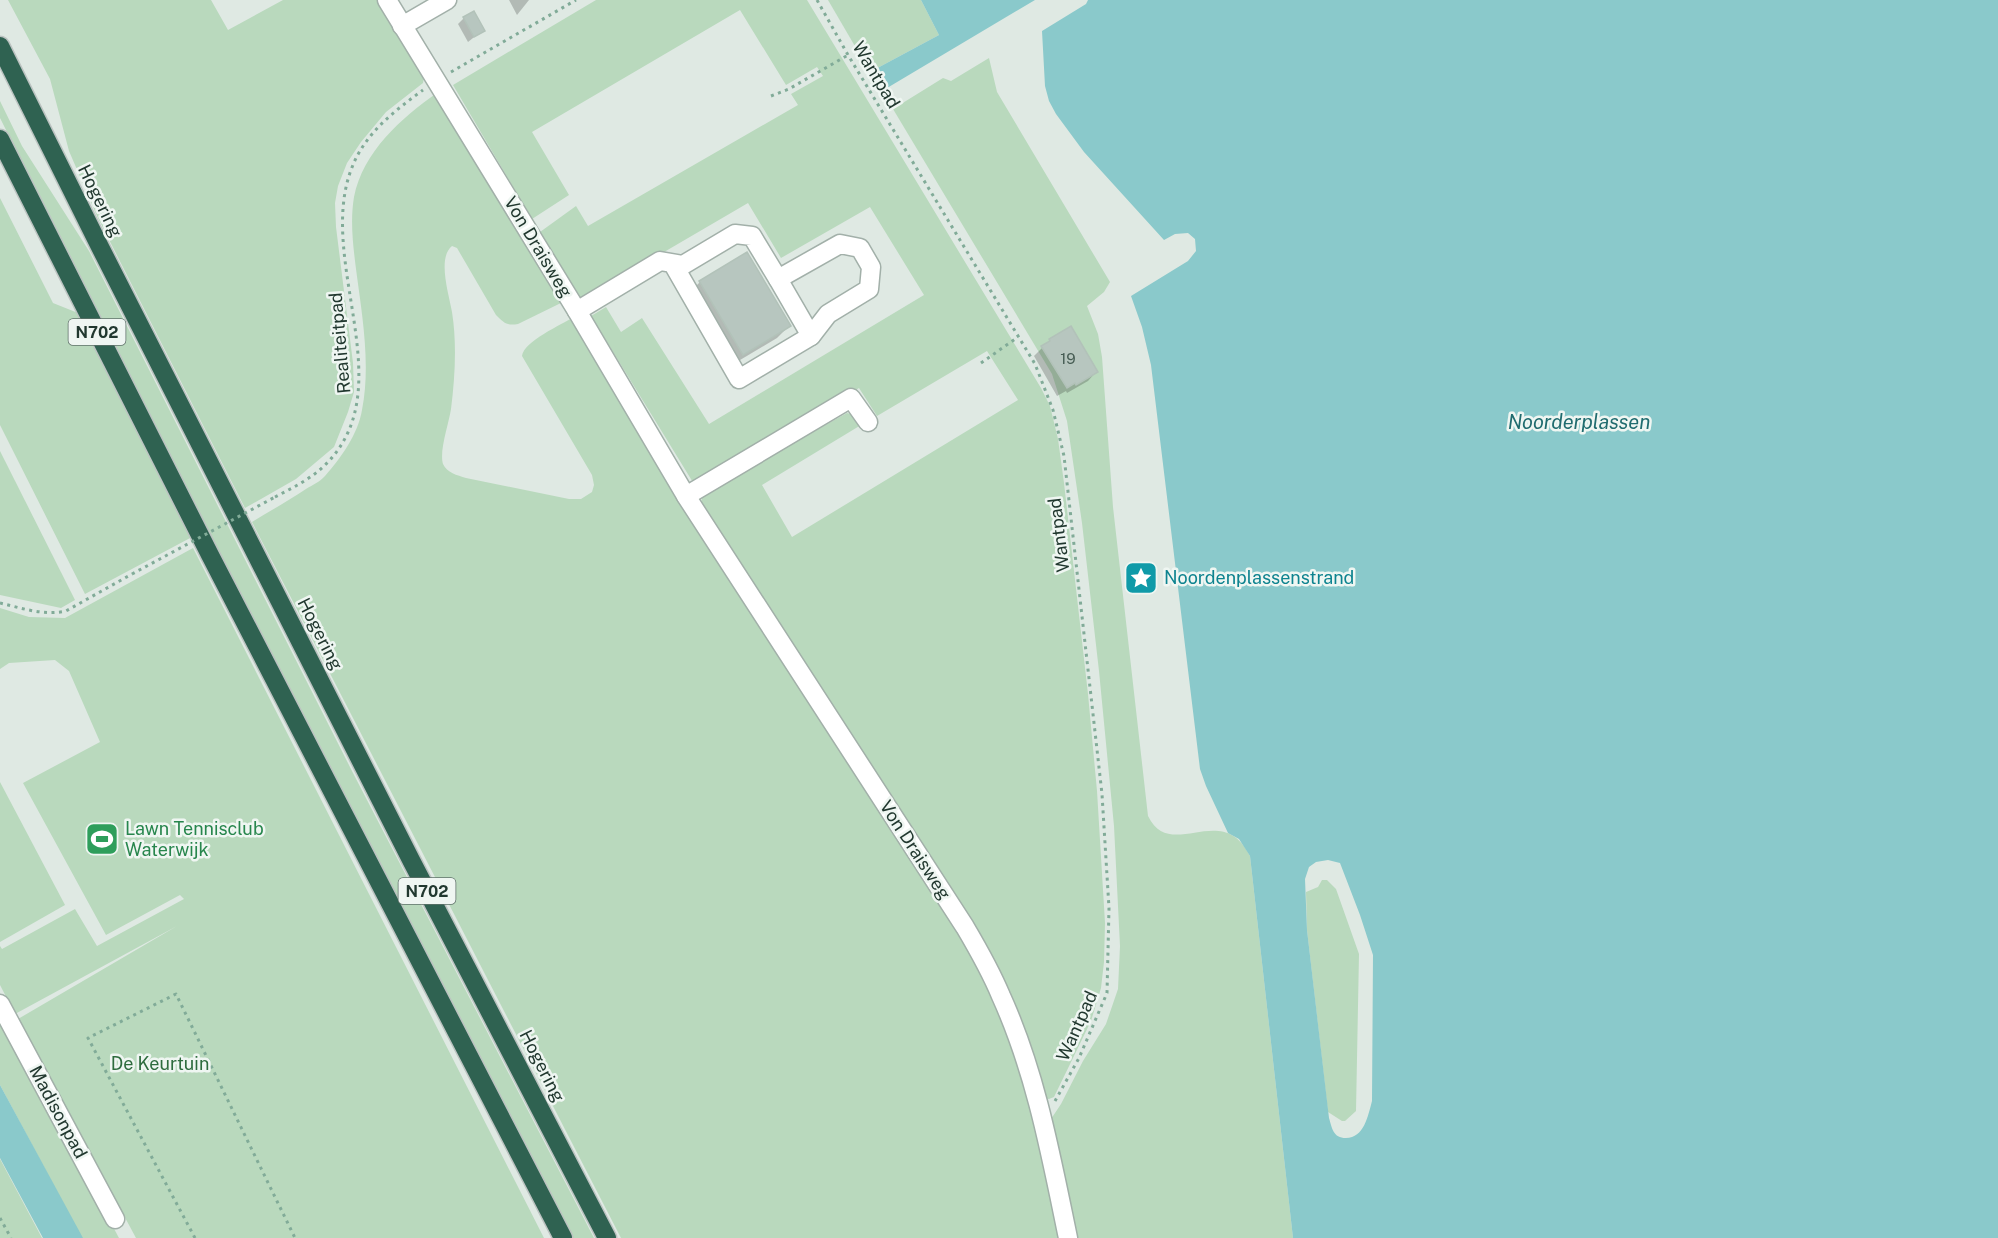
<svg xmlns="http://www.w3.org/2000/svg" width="1998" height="1238" viewBox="0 0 1998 1238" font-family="'Public Sans',sans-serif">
	<rect width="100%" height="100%" fill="#dfe9e3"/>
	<!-- green -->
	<g fill="#b9d9bd">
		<path d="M8,0H211L228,30L283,0H380L424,77L423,83L386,112L361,142L347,163L338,186L335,203L336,227L353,363L354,392L348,412L334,447L296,479L245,508L97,216L69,151L50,79Z"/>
		<path d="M596,0H807L1041,388L1050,406L1058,439L1064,483L1088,694L1097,791L1105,923L1104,962L1101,988L1091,1021L1054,1097L1049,1099L1044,1098L1027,1043L700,509L703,493L847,413L854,415L861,425L762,485L792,537L1018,400L987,351L877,416L859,388L694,484L591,316L606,307L621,332L642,318L709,424L924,295L870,207L781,258L748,203L582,300L540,232L576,206L588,226L798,105L791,94L823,76L817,67L786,85L740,10L532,132L569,195L532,219L453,85Z"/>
		<path d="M828,0H921L939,35L870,72Z"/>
		<path d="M989,58L997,92L1110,282L1104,292L1087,306L1098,334L1102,357L1113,507L1148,816C1171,863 1222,799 1250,856L1293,1238H1074L1049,1122L1061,1104L1083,1061L1106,1024L1118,989L1120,946L1114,826L1099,671L1082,523L1067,421L1052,374L893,109L943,78L951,81Z"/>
		<path d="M437,93L565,301L518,324C507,326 504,323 496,315L457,248L452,246C437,258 449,294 452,312C457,343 455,378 451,409C449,423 439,451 443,464C447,473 457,475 466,478L569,499H581L592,492L594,485L592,475L522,356C524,341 561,325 574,317L960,929L997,998L1035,1112L1059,1238H621L252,522C270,511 288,501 306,489C312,485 320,482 325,476C341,458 358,434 362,410C371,364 362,315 356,269C353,245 350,221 354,197C363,152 401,118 437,93Z"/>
		<path d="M0,101L22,146L89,251L353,773L594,1238H573C378,866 188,493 0,118Z"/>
		<path d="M0,198L53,303L78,313L192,537L85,594L0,425Z"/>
		<path d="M0,451L75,600L61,608L0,595Z"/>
		<path d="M193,548L544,1238H136L18,1019L177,926L15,1014L0,985V946L2,949L75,909L97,946L184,899L180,895L106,935L23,783L100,742L69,671L55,660L9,663L0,669V608L29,617L65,618Z"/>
		<path d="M0,782L65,905L0,942Z"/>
		<path d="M1322,880H1327L1336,889L1359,954L1356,1111L1345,1121H1342L1328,1112L1307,930L1306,892L1318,887Z"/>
		<path d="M0,1016L119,1238H82L0,1085Z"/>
		<path d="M0,1159L42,1238H0Z"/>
	</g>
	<!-- water -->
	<g fill="#8ac9cb" fill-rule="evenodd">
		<path d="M921,0H1035L882,91L870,72L939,35Z"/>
		<path d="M1088,0H1998V1238H1293L1250,856L1239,839L1228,833L1206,786L1200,769L1151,365L1142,327L1131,296L1188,261L1196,251L1195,239L1188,233L1175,234L1164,240L1084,152L1056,114L1049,101L1045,86L1042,31L1086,4ZM1328,860L1340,863L1360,915L1373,955L1372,1101C1368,1116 1364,1138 1346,1138C1333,1138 1332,1128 1329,1118L1307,930L1305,879L1309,867L1316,862Z"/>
		<path d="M0,1085L83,1238H43L0,1158Z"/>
	</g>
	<!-- shadow -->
	<g fill="#0003">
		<path d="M509,0H529L517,15Z"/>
		<path d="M464,18L483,30L468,42L458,24Z"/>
		<path d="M746,255L789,326L777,338L730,366L688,294L700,282Z"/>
		<path d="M1050,340L1096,372L1088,381L1067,393L1066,391L1057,396L1034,356Z"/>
	</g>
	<!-- building -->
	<g fill="#b7c6bf" stroke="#b2c2b9" stroke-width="1.5">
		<path d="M474,11L485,31L474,37L463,17Z"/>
		<path d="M747,252L791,326L743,355L699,281Z"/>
		<path d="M1071,326L1098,372L1076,385L1075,383L1067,388L1041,346L1050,341L1049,339Z"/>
	</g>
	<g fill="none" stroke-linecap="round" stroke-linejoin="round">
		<!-- minor casing -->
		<g stroke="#a2b0a9" stroke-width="21">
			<g id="minor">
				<path d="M387,0L577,311L686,496L965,927C978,949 991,972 1001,996C1036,1073 1051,1156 1068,1238"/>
				<path d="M402,26L447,0"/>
				<path d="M778,279L811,336"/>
				<path d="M577,311L660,261L683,265L735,234L752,236L778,279L840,244L860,248L871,267L869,289L828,314L811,336L739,379L673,264"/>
				<path d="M686,496L851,398L868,422"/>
				<path d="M0,1004L115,1219"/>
			</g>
		</g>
		<!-- highway casing -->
		<g stroke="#bcc3c1" stroke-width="21">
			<g id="highway">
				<path d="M0,46L100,247L412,862L607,1238"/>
				<path d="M0,139L210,555L563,1238"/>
			</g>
		</g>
		<!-- path -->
		<g stroke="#81ab98" stroke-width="3" stroke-dasharray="3 4.5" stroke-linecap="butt">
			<path d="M817,0L848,55L1035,364L1053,410L1064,456L1102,794L1109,908L1107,993L1079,1058L1055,1101"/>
			<path d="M451,72L576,0"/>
			<path d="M771,96L789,89L848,55"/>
			<path d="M981,363L1018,337"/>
			<path d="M275,497C294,487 313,478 328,462C401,385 317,262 351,170C364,134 393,112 423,90"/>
			<path d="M0,603C21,608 44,616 66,611L132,574"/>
			<path d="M0,1218L11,1238"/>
			<path d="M195,1238L88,1038L176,994L295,1238"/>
		</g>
		<!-- minor -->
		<use href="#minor" stroke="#fff" stroke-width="18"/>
		<!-- highway -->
		<use href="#highway" stroke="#2f6251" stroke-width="18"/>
		<!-- path-bridge -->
		<path stroke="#81ab98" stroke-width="3" stroke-dasharray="3 4.5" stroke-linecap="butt" d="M132,574L275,497"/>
	</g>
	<!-- icons -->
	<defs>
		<g id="sight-square" transform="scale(1.725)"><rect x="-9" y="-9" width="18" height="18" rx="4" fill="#0f9aa8" stroke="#eff6f2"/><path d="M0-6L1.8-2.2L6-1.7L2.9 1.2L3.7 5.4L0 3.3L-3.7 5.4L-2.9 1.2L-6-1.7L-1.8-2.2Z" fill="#fff"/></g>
		<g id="stadium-square" transform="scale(1.725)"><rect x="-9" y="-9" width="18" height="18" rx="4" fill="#2e9e5b" stroke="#eff6f2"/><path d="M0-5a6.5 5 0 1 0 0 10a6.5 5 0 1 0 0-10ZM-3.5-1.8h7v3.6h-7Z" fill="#fff"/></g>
	</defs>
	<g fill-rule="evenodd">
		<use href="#sight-square" x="1141" y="578"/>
		<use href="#stadium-square" x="102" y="839"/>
	</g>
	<g text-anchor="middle" stroke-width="5" stroke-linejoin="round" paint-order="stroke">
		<!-- number labels -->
		<g font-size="15" fill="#465c53">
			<text x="1068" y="364">19</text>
		</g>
		<!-- shield labels -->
		<g fill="#eff6f2" stroke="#5f716a" stroke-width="1.5">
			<rect x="68.5" y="319" width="57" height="26" rx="4.5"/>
			<rect x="398.5" y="878" width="57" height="26" rx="4.5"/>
		</g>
		<g font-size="16" font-weight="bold" fill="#21382f">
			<text x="97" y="338">N702</text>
			<text x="427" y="897">N702</text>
		</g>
		<!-- street labels -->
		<g font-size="18" fill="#21382f" stroke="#eff6f2">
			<text transform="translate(876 75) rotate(59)" y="6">Wantpad</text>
			<text transform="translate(100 201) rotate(64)" y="6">Hogering</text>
			<text transform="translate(538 247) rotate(59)" y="6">Von Draisweg</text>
			<text transform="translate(340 343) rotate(-95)" y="6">Realiteitpad</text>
			<text transform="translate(1059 535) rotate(-97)" y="6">Wantpad</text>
			<text transform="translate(320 634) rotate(63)" y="6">Hogering</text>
			<text transform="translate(915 850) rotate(57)" y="6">Von Draisweg</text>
			<text transform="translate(1077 1026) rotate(-66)" y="6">Wantpad</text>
			<text transform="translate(542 1066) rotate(63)" y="6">Hogering</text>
			<text transform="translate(58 1112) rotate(62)" y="6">Madisonpad</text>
		</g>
		<!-- culture labels -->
		<g font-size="18" fill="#0d838f" stroke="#eff6f2" text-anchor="start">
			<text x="1164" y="584">Noordenplassenstrand</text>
		</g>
		<!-- leisure labels -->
		<g font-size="18" fill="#27864d" stroke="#eff6f2" text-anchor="start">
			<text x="125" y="835">Lawn Tennisclub<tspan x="125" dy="21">Waterwijk</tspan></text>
		</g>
		<!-- park labels -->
		<g font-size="18" fill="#2e6c3e" stroke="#eff6f2">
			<text x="160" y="1070">De Keurtuin</text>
		</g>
		<!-- water labels -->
		<g font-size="20" font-style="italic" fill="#206c6f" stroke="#eff6f2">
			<text x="1579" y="429">Noorderplassen</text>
		</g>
	</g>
</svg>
